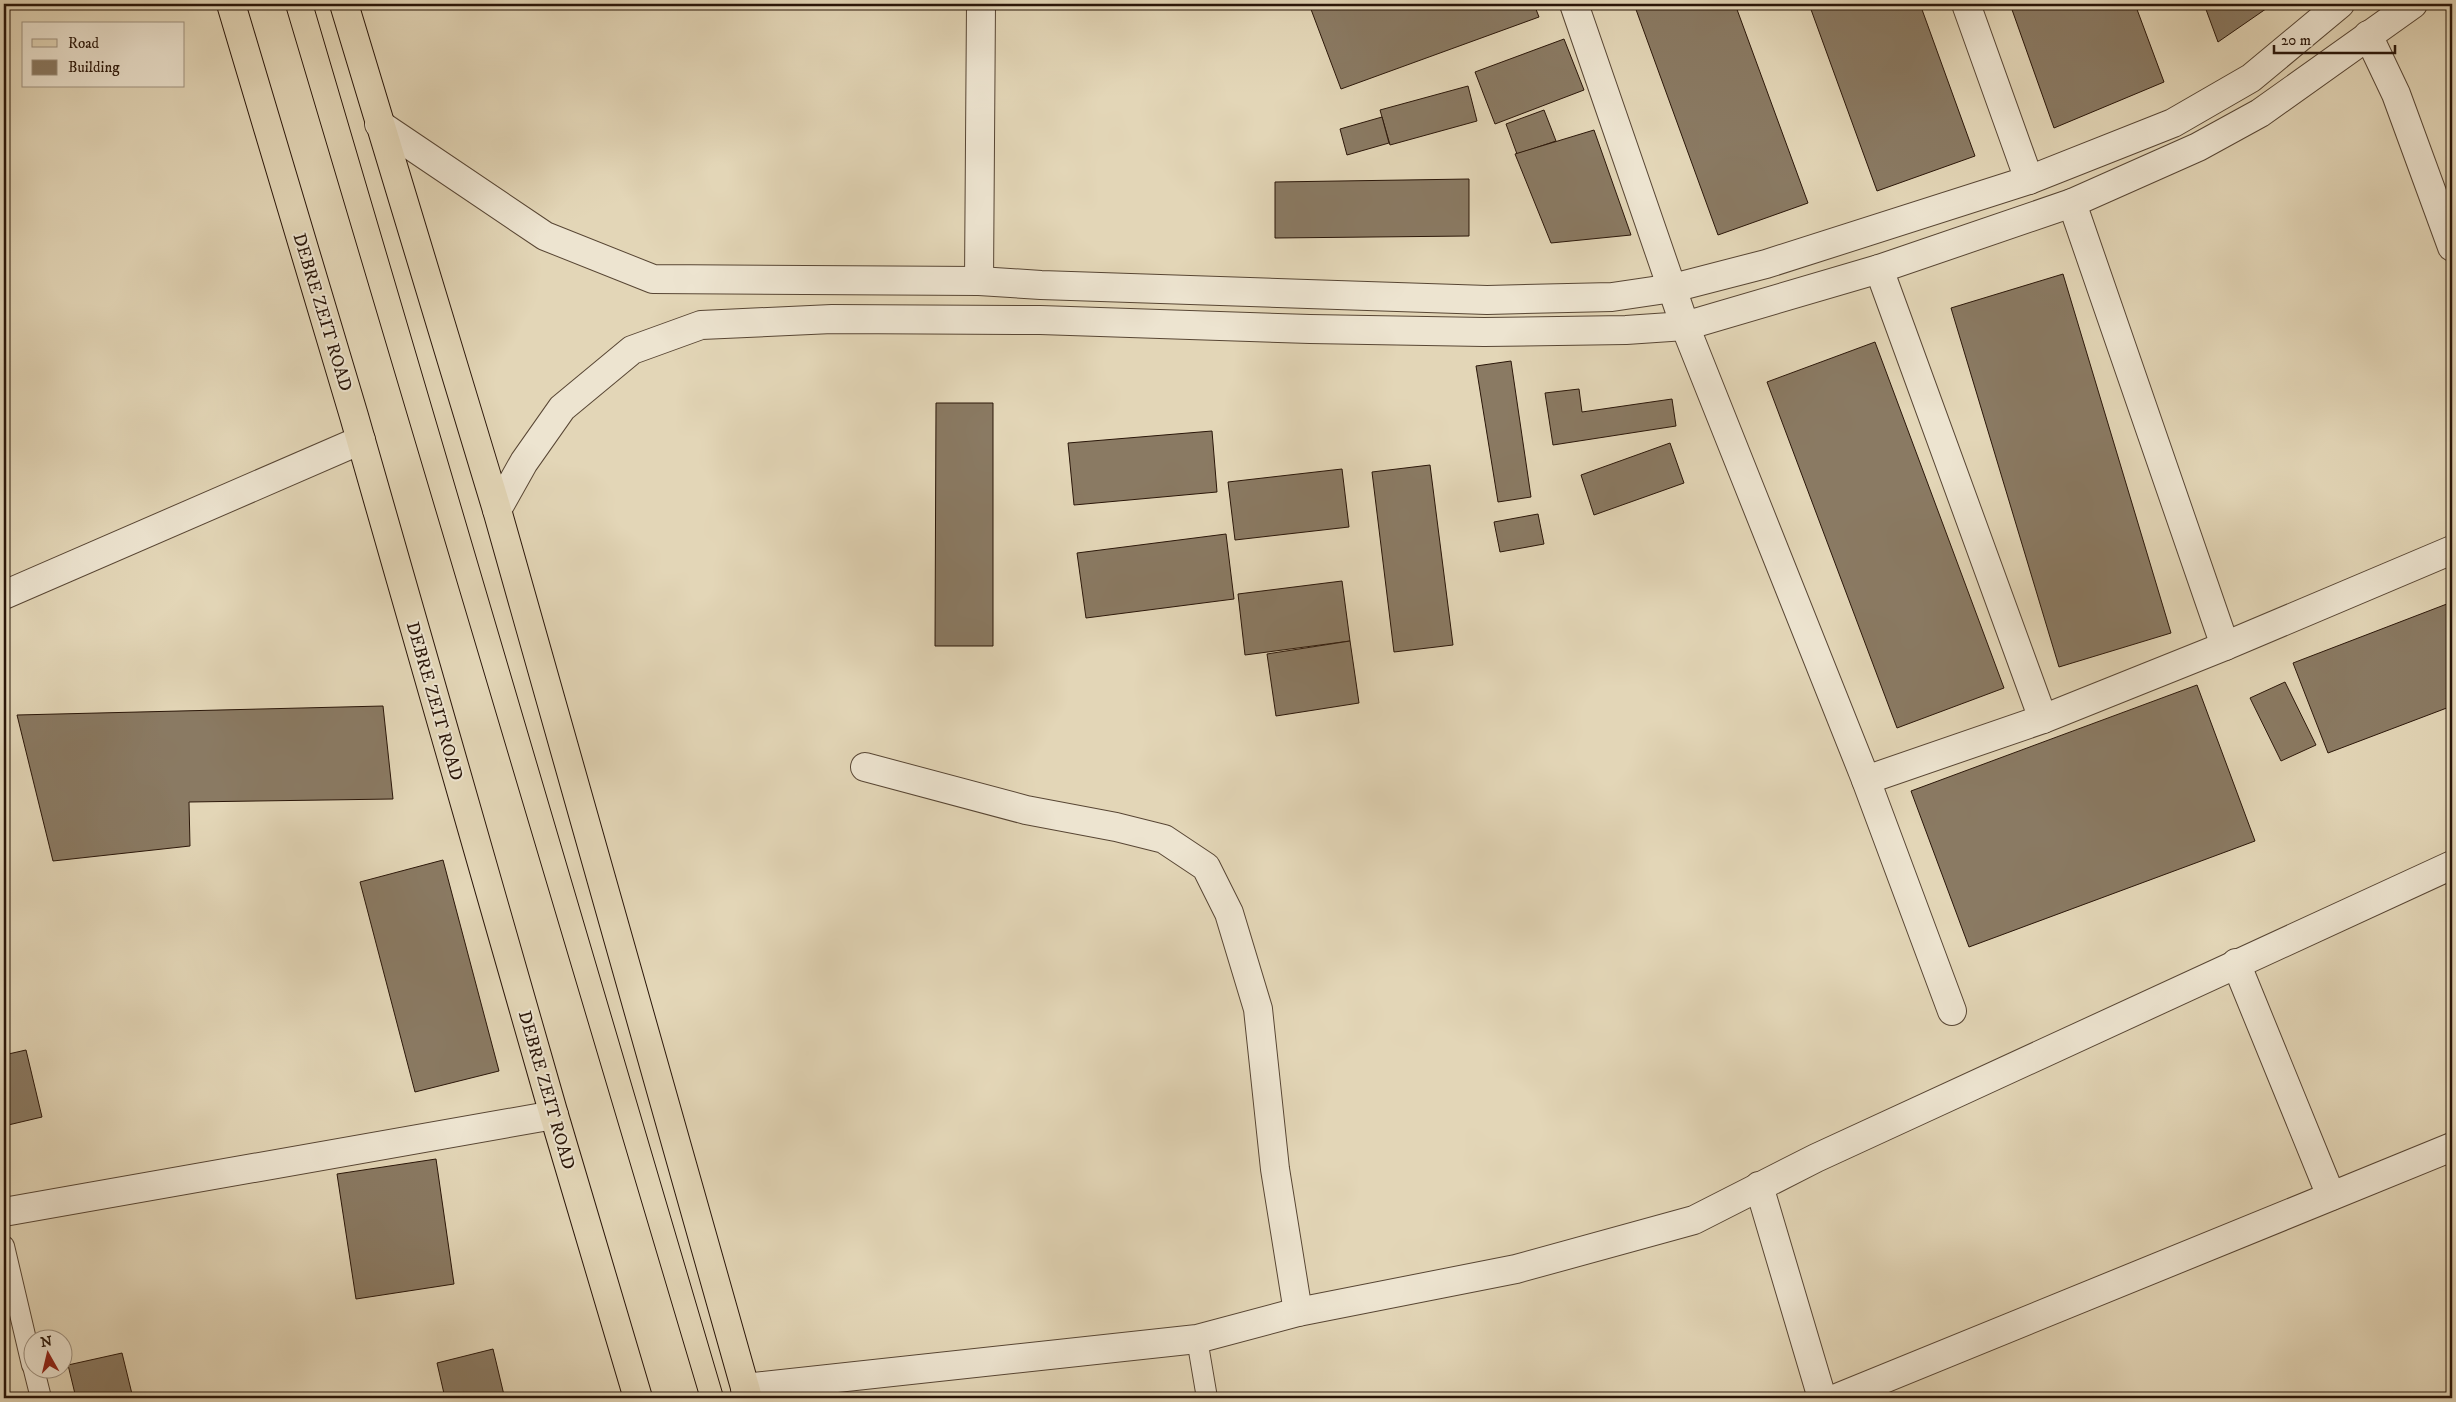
<svg xmlns="http://www.w3.org/2000/svg" width="2456" height="1402" viewBox="0 0 2456 1402" font-family="'IM FELL DW Pica',serif">
	<rect width="100%" height="100%" fill="#e3d6b7"/>
	<filter id="stains"><feTurbulence type="fractalNoise" baseFrequency=".004" numOctaves="4"/><feColorMatrix values="0 0 0 0 .2 0 0 0 0 .09 0 0 0 0 .02 0 0 0 .5 -.17"/></filter>
	<radialGradient id="worn" r=".72"><stop offset=".6" stop-color="#630" stop-opacity="0"/><stop offset="1" stop-color="#630" stop-opacity=".3"/></radialGradient>
	<!-- building -->
	<g fill="#8a7a63" stroke="#2a1609">
		<path d="M1309,4H1534L1539,17L1341,89Z"/>
		<path d="M1634,4H1735L1808,203L1718,235Z"/>
		<path d="M1809,4H1920L1975,156L1877,191Z"/>
		<path d="M2010,4H2135L2164,82L2054,128Z"/>
		<path d="M2204,4H2273L2218,42Z"/>
		<path d="M1564,39L1584,90L1495,124L1475,72Z"/>
		<path d="M1468,86L1477,121L1390,145L1380,110Z"/>
		<path d="M1544,110L1556,141L1517,154L1506,124Z"/>
		<path d="M1382,117L1389,143L1347,155L1340,129Z"/>
		<path d="M1594,130L1631,235L1551,243L1515,154Z"/>
		<path d="M1469,179V236L1275,238V182Z"/>
		<path d="M2063,274L2171,633L2059,667L1951,308Z"/>
		<path d="M1875,342L2004,688L1897,728L1767,382Z"/>
		<path d="M1511,361L1531,497L1498,502L1476,366Z"/>
		<path d="M1579,389L1582,412L1672,399L1676,426L1553,445L1545,393Z"/>
		<path d="M936,403H993V646H935Z"/>
		<path d="M1212,431L1217,492L1074,505L1068,443Z"/>
		<path d="M1670,443L1684,483L1594,515L1581,475Z"/>
		<path d="M1430,465L1453,645L1394,652L1372,472Z"/>
		<path d="M1342,469L1349,527L1235,540L1228,482Z"/>
		<path d="M1538,514L1544,544L1500,552L1494,522Z"/>
		<path d="M1226,534L1234,599L1086,618L1077,553Z"/>
		<path d="M1342,581L1350,641L1245,655L1238,594Z"/>
		<path d="M2452,602V706L2328,753L2293,663Z"/>
		<path d="M1350,641L1359,703L1276,716L1267,654Z"/>
		<path d="M2285,682L2316,745L2281,761L2250,698Z"/>
		<path d="M2197,685L2255,841L1969,947L1911,791Z"/>
		<path d="M383,706L393,799L189,802L190,846L53,861L17,715Z"/>
		<path d="M443,860L499,1071L415,1092L360,882Z"/>
		<path d="M26,1050L42,1117L4,1126V1055Z"/>
		<path d="M436,1159L454,1284L356,1299L337,1174Z"/>
		<path d="M493,1349L504,1395L498,1396V1398H445L437,1363Z"/>
		<path d="M122,1353L133,1398H76L68,1365Z"/>
	</g>
	<g fill="none" stroke-linecap="round" stroke-linejoin="round">
		<!-- service casing -->
		<g stroke="#584634" stroke-width="22">
			<g id="service">
				<path d="M4,1246L32,1365"/>
				<path d="M1197,1339L1207,1398"/>
				<path d="M34,1370L41,1398"/>
			</g>
		</g>
		<!-- minor casing -->
		<g stroke="#584634" stroke-width="30">
			<g id="minor">
				<path d="M1574,4L1685,326L1866,780L1952,1011"/>
				<path d="M1966,4L2029,180"/>
				<path d="M2368,35L2396,94L2452,247"/>
				<path d="M2072,203L2225,646"/>
				<path d="M1879,269L2043,719"/>
				<path d="M979,281L981,4"/>
				<path d="M4,595L361,440"/>
				<path d="M865,767L1026,810L1116,827L1164,839L1206,867L1229,913L1258,1009L1275,1169L1298,1312"/>
				<path d="M1866,780L2043,719L2225,646L2452,550"/>
				<path d="M2236,963L2331,1196"/>
				<path d="M1759,1186L1822,1398"/>
				<path d="M4,1212L554,1115"/>
				<path d="M745,1388L1197,1339L1298,1312L1516,1269L1694,1220L1816,1158L2452,865"/>
				<path d="M1837,1398L2452,1147"/>
			</g>
		</g>
		<!-- tertiary casing -->
		<g stroke="#584634" stroke-width="30">
			<g id="tertiary">
				<path d="M379,124L545,236L653,279L979,281L1041,285L1487,300L1612,297L1673,288L1766,264L2029,180L2173,123L2251,78L2340,4"/>
				<path d="M497,510L524,462L562,408L632,350L701,325L832,319L1040,320L1310,329L1484,332L1626,330L1685,326L1879,269L2072,203L2198,147L2260,113L2413,4"/>
			</g>
		</g>
		<!-- primary casing -->
		<g stroke="#2a1609" stroke-width="30">
			<g id="primary">
				<path d="M231,4L354,416L554,1115L638,1398"/>
				<path d="M344,4L497,510L748,1398"/>
			</g>
		</g>
		<!-- service -->
		<use href="#service" stroke="#ede4d0" stroke-width="20"/>
		<!-- minor -->
		<use href="#minor" stroke="#ede4d0" stroke-width="28"/>
		<!-- tertiary -->
		<use href="#tertiary" stroke="#ede4d0" stroke-width="28"/>
		<!-- primary -->
		<use href="#primary" stroke="#e3d6b7" stroke-width="28"/>
		<!-- tram -->
		<g stroke="#2a1609" stroke-width="1">
			<path d="M285,4L700,1398"/>
			<path d="M313,4L724,1398"/>
		</g>
	</g>
	<g text-anchor="middle" stroke-width="4" stroke-linejoin="round" paint-order="stroke">
		<!-- street labels -->
		<g font-size="18" fill="#2a1609" stroke="#ede4d0">
			<text transform="translate(323 312) rotate(73)" y="6">DEBRE ZEIT ROAD</text>
			<text transform="translate(435 701) rotate(74)" y="6">DEBRE ZEIT ROAD</text>
			<text transform="translate(547 1090) rotate(74)" y="6">DEBRE ZEIT ROAD</text>
		</g>
	</g>
	<!-- margin -->
	<rect width="2456" height="1402" fill="none" stroke="#e3d6b7" stroke-width="20"/>
	<rect x="5" y="5" width="2446" height="1392" fill="none" stroke="#2a1609" stroke-width="2.5"/>
	<rect x="10" y="10" width="2436" height="1382" fill="none" stroke="#2a1609"/>
	<!-- legend -->
	<rect x="22" y="22" width="162" height="65" fill="#ede4d0" stroke="#9f9280"/>
	<rect x="32" y="39" width="25" height="8" fill="#e3d6b7" stroke="#9f9280"/>
	<text x="68" y="48" font-size="15" fill="#2a1609">Road</text>
	<rect x="32" y="60" width="25" height="15" fill="#8a7a63" stroke="#9f9280"/>
	<text x="68" y="72" font-size="15" fill="#2a1609">Building</text>
	<!-- north arrow -->
	<g transform="translate(48 1354) rotate(352)"><circle r="24" fill="#ede4d0" stroke="#9f9280"/>
	<path d="M0-4L9 19L0 12L-9 19Z" fill="#8f2418"/>
	<text y="-8" font-size="14" font-weight="bold" text-anchor="middle" fill="#2a1609">N</text>
	</g>
	<!-- scale -->
	<path d="M2274 45v8h121v-8" fill="none" stroke="#2a1609" stroke-width="2.5"/>
	<text x="2281" y="45" font-size="15" fill="#2a1609" stroke="#ede4d0" stroke-width="4" paint-order="stroke">20 m</text>
	<rect width="100%" height="100%" filter="url(#stains)"/>
	<rect width="100%" height="100%" fill="url(#worn)"/>
</svg>
